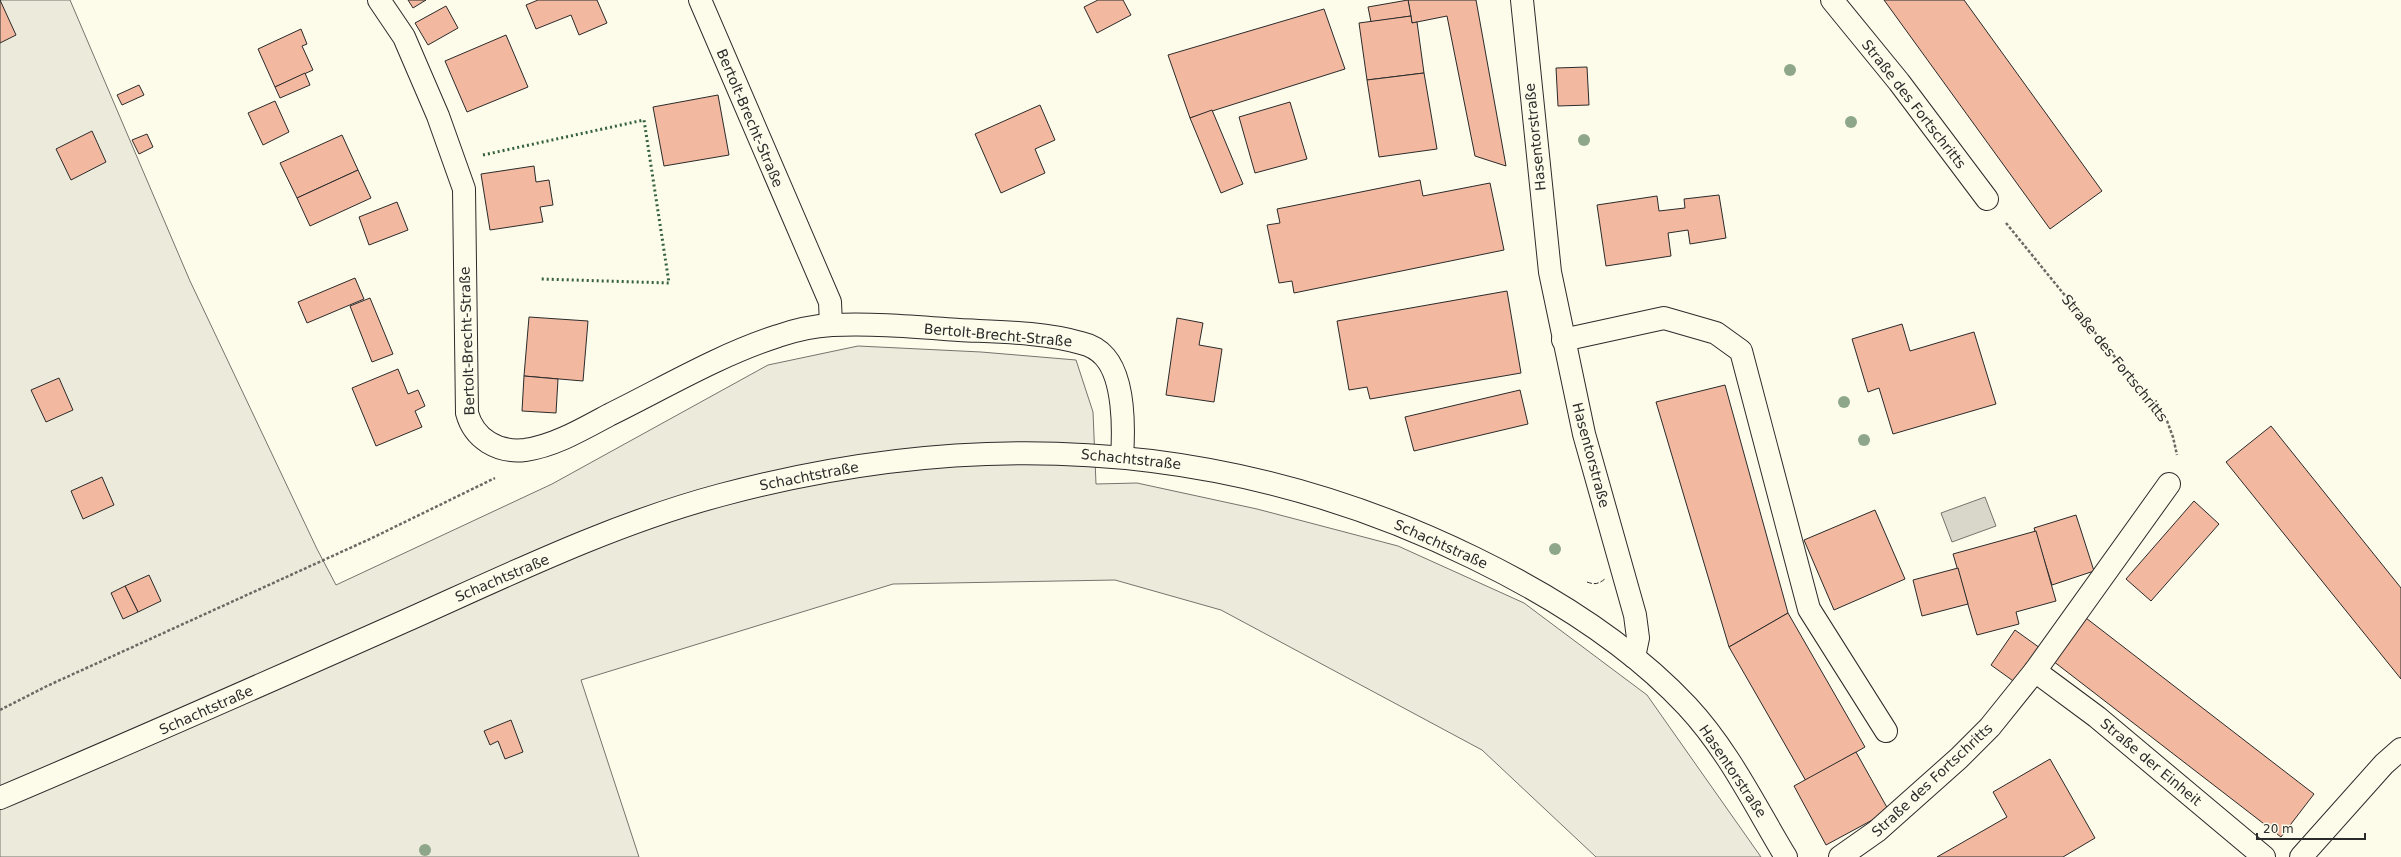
<svg xmlns="http://www.w3.org/2000/svg" width="2401" height="857" viewBox="0 0 2401 857" font-family="'DejaVu Sans',sans-serif">
	<rect width="100%" height="100%" fill="#fdfbea"/>
	<!-- green -->
	<path fill="#ecebdb" stroke="#74746e" d="M0,0H70L190,281L317,549L336,585L552,484L768,365L858,346L981,352L1076,360L1093,412L1096,484L1137,483L1257,509L1398,546L1524,603L1647,695L1761,857H1596L1482,750L1221,610L1115,580L893,584L581,680L639,857H0Z"/>
	<!-- water -->
	<path fill="#d8d7c9" stroke="#74746e" d="M1985,497L1996,526L1952,542L1941,513Z"/>
	<!-- building -->
	<g fill="#f2b8a0" stroke="#2b2b2b">
		<path d="M0,0L16,35L0,43Z"/>
		<path d="M408,0H426L413,8Z"/>
		<path d="M538,0H597L607,23L579,35L571,15L536,29L526,5Z"/>
		<path d="M1098,0H1123L1131,15L1097,33L1084,7Z"/>
		<path d="M1408,0H1476L1506,166L1475,156L1447,16L1412,23Z"/>
		<path d="M1408,0L1411,16L1371,22L1368,7Z"/>
		<path d="M1884,0H1964L2102,191L2050,229Z"/>
		<path d="M446,6L458,28L428,45L415,23Z"/>
		<path d="M1324,9L1345,69L1190,118L1168,55Z"/>
		<path d="M1411,16L1412,23L1417,22L1424,73L1367,80L1359,23Z"/>
		<path d="M301,29L307,44L302,46L313,70L275,87L258,49Z"/>
		<path d="M506,35L528,87L467,112L445,61Z"/>
		<path d="M1587,67L1589,105L1558,106L1556,68Z"/>
		<path d="M305,73L310,85L280,98L275,87Z"/>
		<path d="M1424,73L1437,149L1379,157L1367,80Z"/>
		<path d="M139,85L144,95L122,105L117,95Z"/>
		<path d="M718,95L729,155L664,166L653,107Z"/>
		<path d="M275,101L289,132L263,145L248,113Z"/>
		<path d="M1290,102L1307,159L1255,173L1239,117Z"/>
		<path d="M1040,105L1055,140L1035,149L1045,173L1001,193L975,134Z"/>
		<path d="M1212,110L1243,184L1221,193L1190,118Z"/>
		<path d="M92,131L106,162L71,180L56,149Z"/>
		<path d="M147,134L153,147L139,154L132,140Z"/>
		<path d="M342,135L358,170L297,198L280,163Z"/>
		<path d="M534,166L536,182L549,180L553,205L540,207L543,222L490,230L481,174Z"/>
		<path d="M358,170L371,198L310,226L297,198Z"/>
		<path d="M1420,180L1423,196L1490,183L1504,250L1294,293L1292,281L1279,283L1267,225L1280,223L1277,209Z"/>
		<path d="M1719,195L1726,238L1690,244L1688,230L1668,233L1671,256L1606,266L1597,205L1657,196L1659,211L1685,208L1684,199Z"/>
		<path d="M397,202L408,230L369,245L359,217Z"/>
		<path d="M355,278L364,299L307,323L298,302Z"/>
		<path d="M1507,291L1521,373L1370,399L1367,387L1349,390L1337,321Z"/>
		<path d="M370,298L393,354L372,362L350,306Z"/>
		<path d="M529,317L588,321L583,381L524,376Z"/>
		<path d="M1177,318L1203,323L1199,345L1222,349L1214,402L1166,395Z"/>
		<path d="M1902,324L1910,351L1974,332L1996,404L1893,434L1879,388L1868,392L1852,339Z"/>
		<path d="M398,369L408,394L418,390L425,406L415,411L422,427L376,446L352,388Z"/>
		<path d="M524,376L558,379L556,413L522,411Z"/>
		<path d="M59,378L73,410L46,422L31,390Z"/>
		<path d="M1725,385L1788,613L1729,647L1656,402Z"/>
		<path d="M1520,390L1528,424L1414,451L1405,417Z"/>
		<path d="M2271,426L2401,588V679L2226,462Z"/>
		<path d="M102,477L114,505L83,519L71,491Z"/>
		<path d="M2194,501L2219,524L2151,601L2126,579Z"/>
		<path d="M1875,510L1905,579L1834,610L1804,540Z"/>
		<path d="M2076,515L2094,571L2052,585L2034,528Z"/>
		<path d="M2036,531L2056,601L2016,612L2019,624L1977,635L1953,554Z"/>
		<path d="M1958,568L1968,604L1922,616L1913,580Z"/>
		<path d="M149,575L161,601L138,612L125,586Z"/>
		<path d="M125,586L138,612L123,619L111,593Z"/>
		<path d="M1788,613L1865,747L1806,781L1729,647Z"/>
		<path d="M2086,618L2314,794L2281,837L2053,661Z"/>
		<path d="M2015,630L2040,648L2016,683L1991,665Z"/>
		<path d="M511,720L523,752L505,759L498,741L490,745L484,731Z"/>
		<path d="M1856,752L1889,811L1826,845L1794,786Z"/>
		<path d="M2050,759L2095,838L2063,857H1937L2007,817L1993,792Z"/>
	</g>
	<g fill="none" stroke-linecap="round" stroke-linejoin="round">
		<!-- minor casing -->
		<g stroke="#2b2b2b" stroke-width="24">
			<g id="minor">
				<path d="M379,0L404,37L438,116L464,189L467,413C474,439 498,453 525,450C554,446 583,429 609,415C664,388 719,355 778,336C795,330 814,326 832,325C874,323 917,327 959,330C999,332 1043,332 1081,343C1090,345 1099,350 1105,357C1124,379 1124,428 1122,457"/>
				<path d="M700,0L830,302L831,325"/>
				<path d="M1522,0L1550,272L1584,434L1635,615L1638,638L1634,657"/>
				<path d="M1832,0L1899,82L1987,199"/>
				<path d="M1563,340L1664,318L1716,333L1741,351L1809,609L1886,731"/>
				<path d="M2035,671L2097,717L2264,857"/>
				<path d="M0,798C135,741 270,681 405,621C508,575 612,524 721,495C979,426 1233,440 1474,558C1552,596 1628,643 1687,706C1729,751 1755,806 1786,857"/>
				<path d="M1840,857L1877,831L1959,758L1990,727L2035,671L2169,484"/>
				<path d="M2301,857L2384,764L2401,749"/>
			</g>
		</g>
		<!-- path -->
		<g stroke="#6a6964" stroke-width="2.5" stroke-dasharray="3 2" stroke-linecap="butt">
			<path d="M2006,223L2167,421L2173,437L2177,455"/>
			<path d="M0,710L47,686L372,538L495,478"/>
		</g>
		<!-- minor -->
		<use href="#minor" stroke="#fdfbea" stroke-width="22"/>
		<!-- hedge -->
		<path stroke="#34623c" stroke-width="3" stroke-dasharray="2 3" stroke-linecap="butt" d="M483,155L644,120L669,283L541,279"/>
		<!-- fence -->
		<path stroke="#2b2b2b" stroke-width="1" stroke-dasharray="5 2" stroke-linecap="butt" d="M1587,582C1595,585 1599,584 1606,578"/>
	</g>
	<!-- trees -->
	<g fill="#8ea78a">
		<circle cx="1790" cy="70" r="6"/>
		<circle cx="1851" cy="122" r="6"/>
		<circle cx="1584" cy="140" r="6"/>
		<circle cx="1844" cy="402" r="6"/>
		<circle cx="1864" cy="440" r="6"/>
		<circle cx="1555" cy="549" r="6"/>
		<circle cx="425" cy="850" r="6"/>
	</g>
	<g text-anchor="middle" stroke-width="3" stroke-linejoin="round" paint-order="stroke">
		<!-- street labels -->
		<g font-size="14" fill="#2b2b2b" stroke="#fdfbea">
			<text transform="translate(1914 104) rotate(52)" y="5">Straße des Fortschritts</text>
			<text transform="translate(750 118) rotate(67)" y="5">Bertolt-Brecht-Straße</text>
			<text transform="translate(1535 137) rotate(-96)" y="5">Hasentorstraße</text>
			<text transform="translate(998 335) rotate(5)" y="5">Bertolt-Brecht-Straße</text>
			<text transform="translate(467 341) rotate(-92)" y="5">Bertolt-Brecht-Straße</text>
			<text transform="translate(2115 358) rotate(51)" y="5">Straße des Fortschritts</text>
			<text transform="translate(1591 455) rotate(75)" y="5">Hasentorstraße</text>
			<text transform="translate(1131 459) rotate(6)" y="5">Schachtstraße</text>
			<text transform="translate(809 476) rotate(-11)" y="5">Schachtstraße</text>
			<text transform="translate(1441 544) rotate(24)" y="5">Schachtstraße</text>
			<text transform="translate(502 578) rotate(-23)" y="5">Schachtstraße</text>
			<text transform="translate(206 710) rotate(-24)" y="5">Schachtstraße</text>
			<text transform="translate(2151 762) rotate(40)" y="5">Straße der Einheit</text>
			<text transform="translate(1733 771) rotate(56)" y="5">Hasentorstraße</text>
			<text transform="translate(1932 780) rotate(-43)" y="5">Straße des Fortschritts</text>
		</g>
	</g>
	<!-- scale -->
	<path d="M2257 833v6h108v-6" fill="none" stroke="#2b2b2b" stroke-width="2"/>
	<text x="2263" y="833" font-size="12" fill="#2b2b2b" stroke="#fdfbea" stroke-width="3" paint-order="stroke">20 m</text>
</svg>
